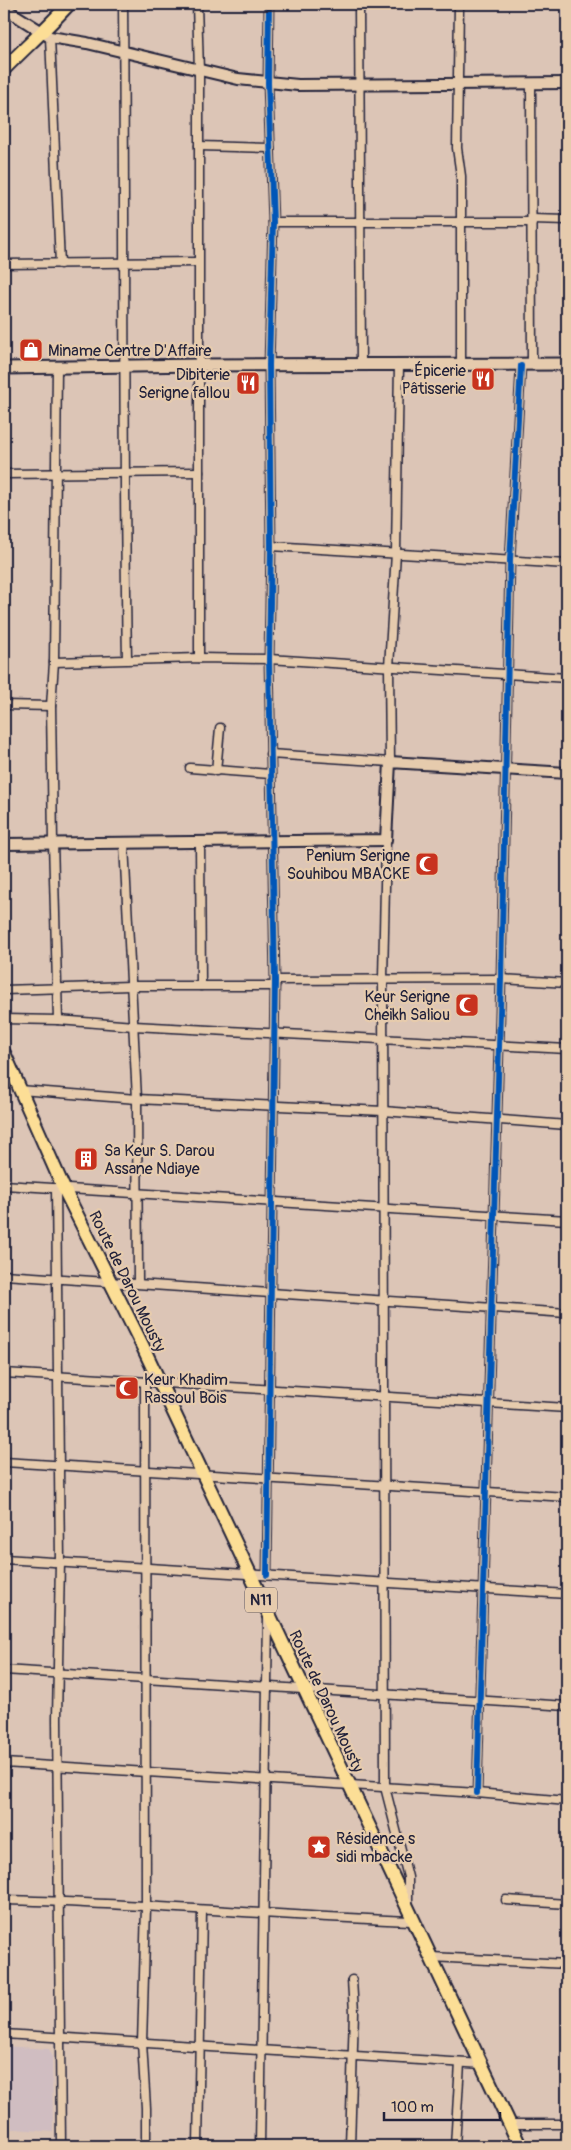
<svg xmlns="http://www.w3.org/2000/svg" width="571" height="2150" viewBox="0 0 571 2150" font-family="Pangolin,sans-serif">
	<rect width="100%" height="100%" fill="#dcc5b6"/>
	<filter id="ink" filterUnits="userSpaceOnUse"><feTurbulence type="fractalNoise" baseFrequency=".02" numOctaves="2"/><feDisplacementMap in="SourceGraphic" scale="10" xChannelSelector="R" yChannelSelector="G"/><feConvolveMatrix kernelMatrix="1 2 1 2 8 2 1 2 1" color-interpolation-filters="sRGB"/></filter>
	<g filter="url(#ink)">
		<!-- built -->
		<path fill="#d0bdc1" d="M4,2046L49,2049L52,2055L53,2132L4,2128Z"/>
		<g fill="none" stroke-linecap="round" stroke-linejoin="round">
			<!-- minor casing -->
			<g stroke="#22223b" stroke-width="11">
				<g id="minor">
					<path d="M123,4C125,222 123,441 127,659"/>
					<path d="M197,4L199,71V658"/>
					<path d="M359,4L361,365"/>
					<path d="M459,4L457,148L461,176V364"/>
					<path d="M50,37L60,264"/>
					<path d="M531,83L532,365"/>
					<path d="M199,146L270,148"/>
					<path d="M532,219L567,220"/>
					<path d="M273,222H532"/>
					<path d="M4,264L198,262"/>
					<path d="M57,367L54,662L51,706L53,842L58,1020"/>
					<path d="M4,474L199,472"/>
					<path d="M271,546L567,564"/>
					<path d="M54,662L199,658L269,659L567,678"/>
					<path d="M4,705L51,706"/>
					<path d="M270,754L390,762L389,667L396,553L399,364"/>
					<path d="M190,768L270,774"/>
					<path d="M216,771L220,728"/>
					<path d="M386,840L383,978L385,1787L408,1877V1903"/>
					<path d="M200,841L201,986"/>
					<path d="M124,844L137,1099L138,1283"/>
					<path d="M275,980L501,979L567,983"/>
					<path d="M4,990L130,986H275"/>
					<path d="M4,1019L58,1020L134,1026L567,1049"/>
					<path d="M20,1090L137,1099L383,1111L567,1125"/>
					<path d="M4,1185L567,1220"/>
					<path d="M56,1188L60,1562L57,1718L61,2146"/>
					<path d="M4,1275L567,1313"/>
					<path d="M4,1373L567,1408"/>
					<path d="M145,1382L146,1907L142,2043L146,2108V2146"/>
					<path d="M4,1462L567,1497"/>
					<path d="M4,1559L567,1594"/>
					<path d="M267,1575L275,980L269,659L271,546L269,365L273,222L268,83L269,4"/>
					<path d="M4,1670L567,1706"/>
					<path d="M4,1763L477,1793L567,1801"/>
					<path d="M477,1793L501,979L510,560L521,366"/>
					<path d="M4,1900C140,1903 277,1916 413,1921"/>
					<path d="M506,1900L567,1904"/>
					<path d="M431,1957L567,1964"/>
					<path d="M4,2034L483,2064"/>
					<path d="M509,2124H567"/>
					<path d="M198,2146L202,1911"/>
					<path d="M260,2146L268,1617"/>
					<path d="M350,2146L354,2012L352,1980"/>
					<path d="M455,2146L460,2063"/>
				</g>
			</g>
			<!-- tertiary casing -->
			<g stroke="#22223b" stroke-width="14">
				<g id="tertiary">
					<path d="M4,8L50,37L87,43L238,79L298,85L567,83"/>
					<path d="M4,844L386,840L390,762L567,773"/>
				</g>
			</g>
			<!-- secondary casing -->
			<g stroke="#22223b" stroke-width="15">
				<path id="secondary" d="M4,368L199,365L567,364"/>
			</g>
			<!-- primary casing -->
			<g stroke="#22223b" stroke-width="16">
				<g id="primary">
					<path d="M4,69C26,47 48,27 69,4"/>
					<path d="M4,1053L64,1189L143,1347L520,2146"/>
				</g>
			</g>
			<!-- minor -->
			<use href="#minor" stroke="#e6cbad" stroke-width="8"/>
			<!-- tertiary -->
			<use href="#tertiary" stroke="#e6cbad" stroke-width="10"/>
			<!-- secondary -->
			<use href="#secondary" stroke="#e6cbad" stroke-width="11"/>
			<!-- primary -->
			<use href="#primary" stroke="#fcde96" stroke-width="12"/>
			<!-- cycleway casing -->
			<g stroke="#e6cbad" stroke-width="9">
				<g id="cycleway">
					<path d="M267,1575L275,980L269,659L271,546L269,365L273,222L268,83L269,4"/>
					<path d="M477,1793L501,979L510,560L521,366"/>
				</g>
			</g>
			<!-- cycleway -->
			<use href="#cycleway" stroke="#0057b8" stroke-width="6"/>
		</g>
	</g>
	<!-- icons -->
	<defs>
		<g id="shop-square" transform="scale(1.25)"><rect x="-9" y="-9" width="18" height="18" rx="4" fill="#c8321e" stroke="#e6cbad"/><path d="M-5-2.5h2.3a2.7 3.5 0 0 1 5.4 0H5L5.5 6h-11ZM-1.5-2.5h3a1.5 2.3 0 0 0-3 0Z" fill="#fff"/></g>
		<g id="restaurant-square" transform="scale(1.25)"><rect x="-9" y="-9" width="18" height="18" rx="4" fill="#c8321e" stroke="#e6cbad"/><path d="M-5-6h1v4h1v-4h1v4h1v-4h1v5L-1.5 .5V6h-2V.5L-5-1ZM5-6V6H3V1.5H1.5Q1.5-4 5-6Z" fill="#fff"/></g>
		<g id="mosque-square" transform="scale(1.25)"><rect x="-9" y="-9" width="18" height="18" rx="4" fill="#c8321e" stroke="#e6cbad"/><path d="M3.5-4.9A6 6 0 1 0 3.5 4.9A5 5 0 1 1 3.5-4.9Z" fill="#fff"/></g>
		<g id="building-square" transform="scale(1.25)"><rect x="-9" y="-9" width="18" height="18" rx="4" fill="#c8321e" stroke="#e6cbad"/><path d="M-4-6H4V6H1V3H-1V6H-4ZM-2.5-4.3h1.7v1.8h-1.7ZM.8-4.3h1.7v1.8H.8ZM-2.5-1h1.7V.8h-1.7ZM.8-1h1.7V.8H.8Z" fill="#fff"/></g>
		<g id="sight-square" transform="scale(1.25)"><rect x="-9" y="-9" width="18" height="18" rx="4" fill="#c8321e" stroke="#e6cbad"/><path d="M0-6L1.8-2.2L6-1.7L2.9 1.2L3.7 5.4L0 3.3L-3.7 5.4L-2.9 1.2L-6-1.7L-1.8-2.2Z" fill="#fff"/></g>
	</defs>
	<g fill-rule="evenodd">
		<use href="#shop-square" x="31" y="350"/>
		<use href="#restaurant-square" x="483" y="379"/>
		<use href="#restaurant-square" x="248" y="383"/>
		<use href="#mosque-square" x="427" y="864"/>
		<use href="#mosque-square" x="467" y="1005"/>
		<use href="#building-square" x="86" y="1159"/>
		<use href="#mosque-square" x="127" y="1388"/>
		<use href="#sight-square" x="319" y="1847"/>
	</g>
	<g text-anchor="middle" stroke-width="4.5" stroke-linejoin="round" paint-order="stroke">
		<!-- shield labels -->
		<rect fill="#e6cbad" stroke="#5d555d" stroke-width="1" x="245" y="1587.5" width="32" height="25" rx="4"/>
		<g font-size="15" font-weight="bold" fill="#22223b">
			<text x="261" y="1605">N11</text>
		</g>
		<!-- poi labels -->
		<g font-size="16" fill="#22223b" stroke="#e6cbad" text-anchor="start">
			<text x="48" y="356">Miname Centre D'Affaire</text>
			<text x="466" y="376" text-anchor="end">Épicerie<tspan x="466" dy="18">Pâtisserie</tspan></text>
			<text x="230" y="380" text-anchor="end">Dibiterie<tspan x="230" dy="18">Serigne fallou</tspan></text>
			<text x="410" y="861" text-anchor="end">Penium Serigne<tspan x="410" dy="18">Souhibou MBACKE</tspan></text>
			<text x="450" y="1002" text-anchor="end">Keur Serigne<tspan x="450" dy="18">Cheikh Saliou</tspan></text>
			<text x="104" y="1156">Sa Keur S. Darou<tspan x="104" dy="18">Assane Ndiaye</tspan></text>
			<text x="144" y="1385">Keur Khadim<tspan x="144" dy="18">Rassoul Bois</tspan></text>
			<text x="336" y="1844">Résidence s<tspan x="336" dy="18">sidi mbacke</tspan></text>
		</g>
		<!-- street labels -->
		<g font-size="16" fill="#22223b" stroke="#e6cbad">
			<text transform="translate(128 1281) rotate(64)" y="6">Route de Darou Mousty</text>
			<text transform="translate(327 1701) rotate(65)" y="6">Route de Darou Mousty</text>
		</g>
	</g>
	<!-- margin -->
	<rect width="571" height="2150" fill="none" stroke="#e6cbad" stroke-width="20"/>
	<rect x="10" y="10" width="551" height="2130" fill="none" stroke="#22223b" stroke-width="2" filter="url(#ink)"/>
	<!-- scale -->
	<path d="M384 2112v8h116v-8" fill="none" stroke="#22223b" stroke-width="2.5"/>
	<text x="391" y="2112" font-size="15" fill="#22223b" stroke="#e6cbad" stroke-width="4" paint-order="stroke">100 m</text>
</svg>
